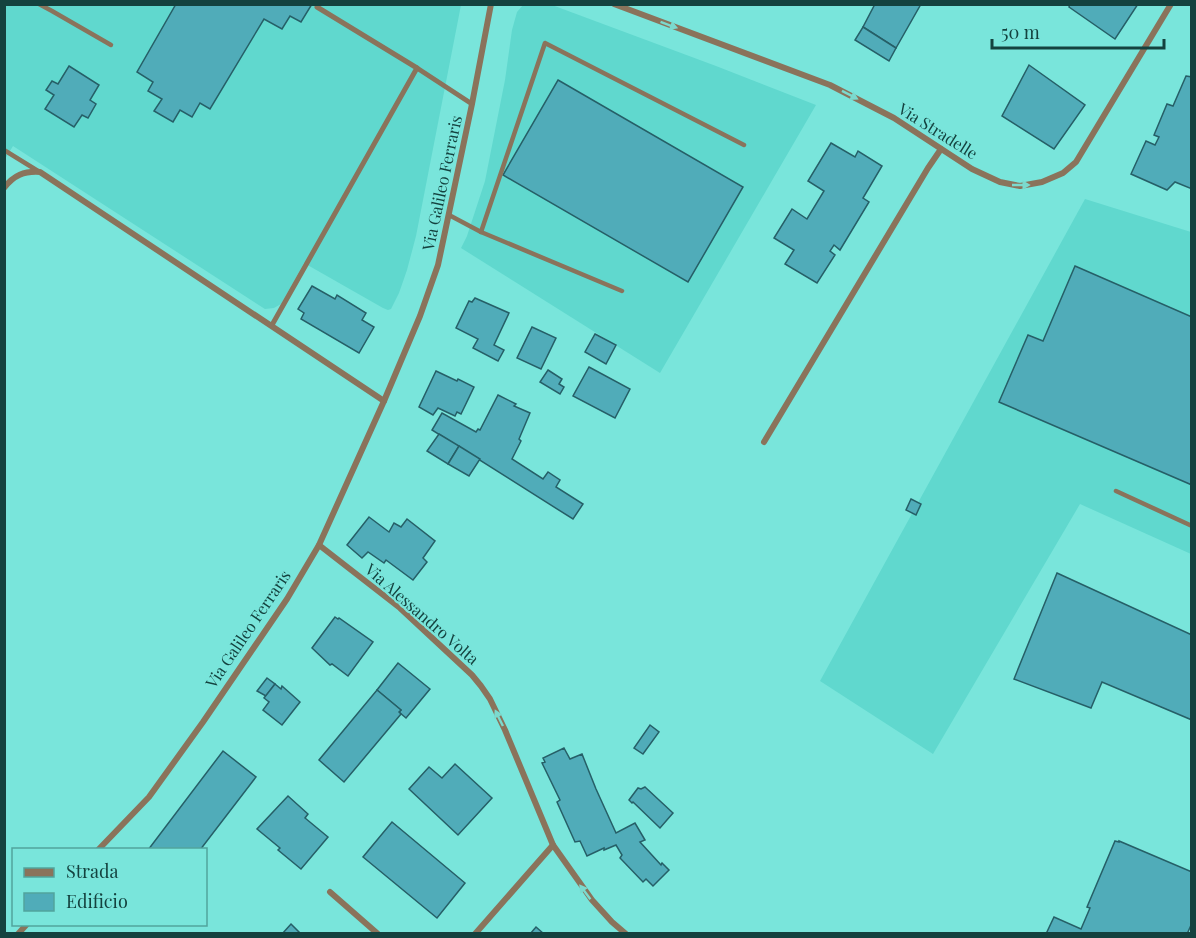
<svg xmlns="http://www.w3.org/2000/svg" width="1196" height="938" viewBox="0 0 1196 938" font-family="'Playfair Display',serif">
	<rect width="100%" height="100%" fill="#79e5db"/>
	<!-- built -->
	<g fill="#60d8ce">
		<path d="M5,5H461L416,236L407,270L399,293L391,309L388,310L383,308L304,263L281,304L274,308L265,309L13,146L5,159Z"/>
		<path d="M523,5H552L716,66L816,105L660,373L461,248L467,236L485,181L505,80L512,30L517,12Z"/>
		<path d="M1085,199L1191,232V554L1080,504L933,754L820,681Z"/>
	</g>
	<!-- building -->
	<g fill="#50acb9" stroke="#265f67" stroke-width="1.5">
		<path d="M176,4H312L301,22L290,16L282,29L264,19L210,109L200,103L192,117L180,110L173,122L154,111L162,99L148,91L153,82L137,72Z"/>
		<path d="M875,4H921L896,48L863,27Z"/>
		<path d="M1070,4H1138L1115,39L1069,7Z"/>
		<path d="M863,27L896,48L889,61L855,40Z"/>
		<path d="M1029,65L1085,105L1054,149L1002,116Z"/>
		<path d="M69,66L99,85L90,100L96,104L88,118L82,115L74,127L45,109L54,95L46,90L52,81L58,84Z"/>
		<path d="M1186,76L1192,77V189L1175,182L1167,190L1131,174L1146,141L1155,145L1159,137L1154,135L1167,104L1173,106Z"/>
		<path d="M558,80L743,187L688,282L503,175Z"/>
		<path d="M831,143L855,157L858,151L882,166L863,198L869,202L840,250L834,245L830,251L835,255L817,283L785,264L794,250L774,238L792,209L807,219L824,191L808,181Z"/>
		<path d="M1075,266L1192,317V485L999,402L1028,335L1043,341Z"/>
		<path d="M312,286L335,299L337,295L366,313L362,320L374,327L359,353L301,319L304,313L298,309Z"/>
		<path d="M475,298L509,313L494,345L504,350L498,361L473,348L478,339L456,328L469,301L472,302Z"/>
		<path d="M532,327L556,338L541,369L517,358Z"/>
		<path d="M595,334L616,345L606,364L585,352Z"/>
		<path d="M589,367L630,389L615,418L573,396Z"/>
		<path d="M548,370L562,379L559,384L564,387L560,394L540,382Z"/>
		<path d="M436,371L457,381L458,379L474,387L461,414L457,412L455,416L438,408L433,415L419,407Z"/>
		<path d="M498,395L516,404L514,406L530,413L519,439L521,441L512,459L543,479L548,472L560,480L556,487L583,504L573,519L432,430L442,413L476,432L478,429L480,430Z"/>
		<path d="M439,434L459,446L448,464L427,451Z"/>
		<path d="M459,446L480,459L469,476L448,464Z"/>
		<path d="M911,499L921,504L916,515L906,510Z"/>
		<path d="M369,517L389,532L394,523L401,527L407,519L435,541L423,558L427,562L413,580L386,560L384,563L368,552L362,558L347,545Z"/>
		<path d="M1057,573L1192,635V720L1102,682L1091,708L1014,679Z"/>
		<path d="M335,617L338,619L339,618L373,642L348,676L332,664L330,665L312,648Z"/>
		<path d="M398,663L430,689L406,718L399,712L401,710L377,690Z"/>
		<path d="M267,678L275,684L266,696L257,691Z"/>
		<path d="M275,684L281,689L282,686L300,702L282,725L263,710L269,702L264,698Z"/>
		<path d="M377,690L401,710L399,712L401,714L344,782L319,760Z"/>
		<path d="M650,725L659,732L643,754L634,748Z"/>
		<path d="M564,748L570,759L582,754L596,789L616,833L635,823L645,840L640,842L661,865L662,863L669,870L653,886L646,879L643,882L620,858L622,855L616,845L604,850V848L587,856L580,841L575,842L557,802L560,800L542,763L545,762L543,758Z"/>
		<path d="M223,751L256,777L200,850H148Z"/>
		<path d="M455,764L492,798L458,835L409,789L429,767L442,778Z"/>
		<path d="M645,787L673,813L660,828L633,802L632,803L629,800L638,788L641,789Z"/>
		<path d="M288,796L308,814L305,818L328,837L301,869L278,850L280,848L257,829Z"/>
		<path d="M392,822L465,883L437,918L363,857Z"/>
		<path d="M1115,841L1119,842V841L1192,872V923L1187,934H1046L1054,917L1081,929L1090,908L1087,907Z"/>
		<path d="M291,924L301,934H282Z"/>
		<path d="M536,927L544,934H530Z"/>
	</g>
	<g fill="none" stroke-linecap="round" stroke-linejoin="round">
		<!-- service -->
		<g stroke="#8a735b" stroke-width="4.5">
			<path d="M39,4L52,11L111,45"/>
			<path d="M4,150L38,171"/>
			<path d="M449,215L481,232L622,291"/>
			<path d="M481,232L545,43L744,145"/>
			<path d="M1116,491L1192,526"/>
		</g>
		<!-- pedestrian -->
		<g stroke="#8a735b" stroke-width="5">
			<path d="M417,68L472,104"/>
			<path d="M272,325L417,68L317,7"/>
		</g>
		<!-- minor -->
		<g stroke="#8a735b" stroke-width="6">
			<path d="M614,4L830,85L894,118L972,169L1000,182L1020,186L1042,182L1063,173L1076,162L1171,4"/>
			<path d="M4,188C14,175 24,171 40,172L384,401"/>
			<path d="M764,442L928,168L941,149"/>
			<path d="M319,545L400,608L472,675L481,686L490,699L505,730L553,845L592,900L612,922L626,934"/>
			<path d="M98,850L149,797L203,722L287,599L319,545L384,401L420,316L438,265L472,104L491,4"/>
			<path d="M330,892L378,934"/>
			<path d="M18,934L27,924"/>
			<path d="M475,934L553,845"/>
		</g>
	</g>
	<!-- one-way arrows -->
	<defs><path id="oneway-solid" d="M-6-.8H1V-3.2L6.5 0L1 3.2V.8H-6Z" transform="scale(1.5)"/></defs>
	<g fill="#7bdace">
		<use href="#oneway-solid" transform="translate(669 25) rotate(20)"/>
		<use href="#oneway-solid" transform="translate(850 95) rotate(27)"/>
		<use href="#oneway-solid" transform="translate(1021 185)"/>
		<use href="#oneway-solid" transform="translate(499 718) rotate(-116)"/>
		<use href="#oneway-solid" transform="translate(585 892) rotate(-127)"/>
	</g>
	<g text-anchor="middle" stroke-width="4.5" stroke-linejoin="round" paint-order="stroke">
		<!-- street labels -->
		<g font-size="16" fill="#14423f" stroke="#79e5db">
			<text transform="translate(938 131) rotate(32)" y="6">Via Stradelle</text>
			<text transform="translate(442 183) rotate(-78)" y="6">Via Galileo Ferraris</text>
			<text transform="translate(422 614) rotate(41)" y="6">Via Alessandro Volta</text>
			<text transform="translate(248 629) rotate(-56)" y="6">Via Galileo Ferraris</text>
		</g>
	</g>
	<!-- border -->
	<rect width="1196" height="938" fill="none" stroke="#14423f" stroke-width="12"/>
	<!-- legend -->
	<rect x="12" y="848" width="195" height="78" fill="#79e5db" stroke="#51a49d" stroke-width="1.5"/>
	<rect x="24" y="868" width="30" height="9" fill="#8a735b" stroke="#51a49d" stroke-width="1.5"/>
	<text x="66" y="878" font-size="18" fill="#14423f">Strada</text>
	<rect x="24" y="893" width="30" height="18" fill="#50acb9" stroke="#51a49d" stroke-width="1.5"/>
	<text x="66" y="908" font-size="18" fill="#14423f">Edificio</text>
	<!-- scale -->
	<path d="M992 39v9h172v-9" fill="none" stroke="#14423f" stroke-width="3"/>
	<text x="1001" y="39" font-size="18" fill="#14423f" stroke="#79e5db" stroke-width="4.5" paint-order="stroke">50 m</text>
</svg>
